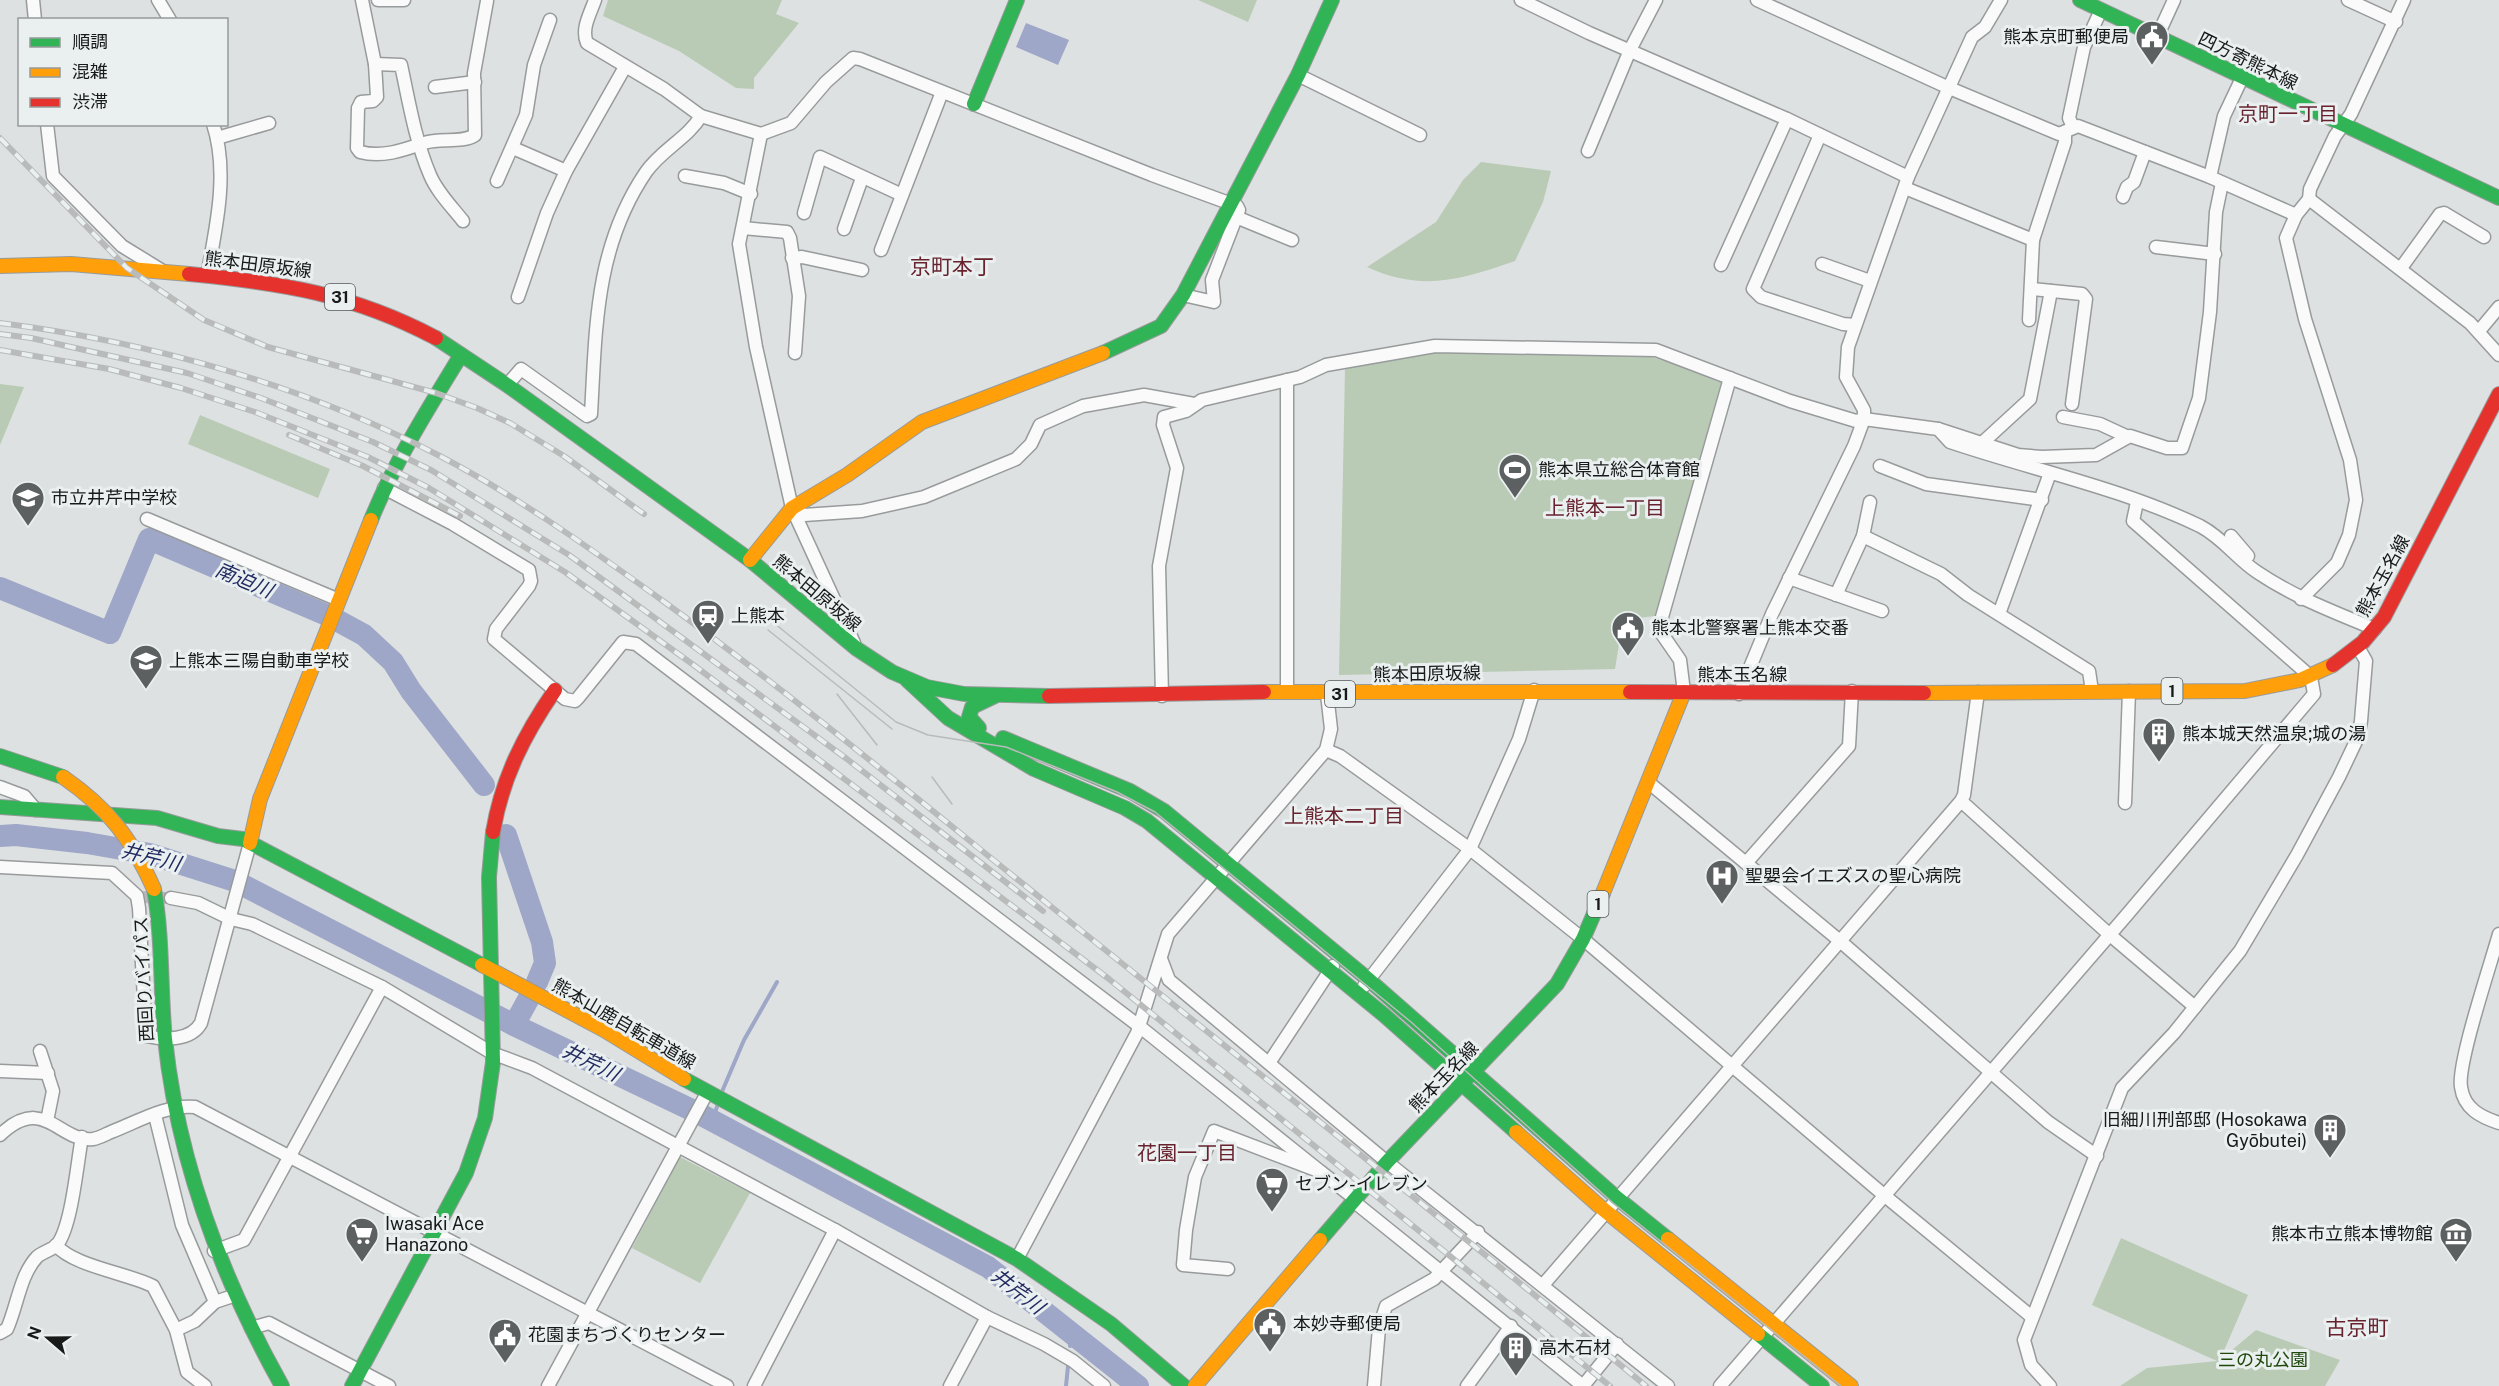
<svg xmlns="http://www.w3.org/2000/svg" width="2499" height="1386" viewBox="0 0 2499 1386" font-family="'Public Sans','Noto Sans JP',sans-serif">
	<rect width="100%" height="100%" fill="#dee1e2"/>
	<!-- green -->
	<g fill="#b9cbb5">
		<path d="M608,0H782L776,14L799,23L754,78V89L736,88L679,51L603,16Z"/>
		<path d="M1198,0H1257L1248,22Z"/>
		<path d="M1481,162L1551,171L1543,202L1515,261C1461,280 1421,292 1367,267L1436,222L1463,180Z"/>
		<path d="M1438,352L1645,355L1687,368L1718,382L1719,377L1721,383L1655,616L1623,620L1615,669L1339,675L1345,368Z"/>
		<path d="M0,384L24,387L0,445Z"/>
		<path d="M200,415L330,469L318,498L188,444Z"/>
		<path d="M680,1157L750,1193L700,1283L632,1248Z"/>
		<path d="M2121,1238L2248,1295L2220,1360L2256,1330L2340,1360L2325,1386H2120L2147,1368L2217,1361L2092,1305Z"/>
	</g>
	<!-- water -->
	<path fill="#9ea7c7" d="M1026,23L1069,40L1058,65L1016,47Z"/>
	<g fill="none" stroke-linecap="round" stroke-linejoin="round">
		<!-- stream -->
		<g stroke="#9ea7c7" stroke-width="4">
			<path d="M721,1094L744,1040L777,982"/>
			<path d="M712,1121L718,1104"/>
			<path d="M1069,1330L1070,1346"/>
			<path d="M1066,1386L1068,1366"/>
		</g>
		<!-- river -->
		<g stroke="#9ea7c7" stroke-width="22">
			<path d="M0,588L110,633L149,539L329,616L364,635L393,662L411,691L484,785"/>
			<path d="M506,835L542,942L545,963L537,982"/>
			<path d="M0,836L16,835L87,843L150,854L235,881L514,1025L696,1112L988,1267L1138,1386"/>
			<path d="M514,1025L529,998"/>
		</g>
		<!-- street-tunnel -->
		<path stroke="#b6b9ba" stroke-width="12" stroke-dasharray="12 6" stroke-linecap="butt" d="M143,897L171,898"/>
		<!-- street casing -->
		<g stroke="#989b9b" stroke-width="15">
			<g id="street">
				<path d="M33,0L35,20"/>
				<path d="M158,0L170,20"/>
				<path d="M362,0L375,64L377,97L373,101L361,102L358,108L357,148L360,152C382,158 404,150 424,143C439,137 462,144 475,135L474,73L487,1"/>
				<path d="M378,0H404"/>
				<path d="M595,0C590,14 581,29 587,43L664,89L701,116L761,134L791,123L826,82L853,58L860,59L1152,175L1237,206L1239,210L1212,280L1214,302L1183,295"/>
				<path d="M1521,0L1589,33L1787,119L1908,177"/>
				<path d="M1757,0L1947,87L2059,134L2078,126L2210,177L2296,215"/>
				<path d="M2348,0L2396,22"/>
				<path d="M2157,37L2174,0"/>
				<path d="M375,64L401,65C409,102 415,140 430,175C437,192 452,207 463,221"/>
				<path d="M1298,75L1420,135"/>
				<path d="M435,87L475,82"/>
				<path d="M47,124L53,176L122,246L161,270"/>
				<path d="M2073,127L2069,118L2084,47L2101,10"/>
				<path d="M761,134L739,244L756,347L792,508L854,643"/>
				<path d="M1820,135L1753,289L1761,297L1843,324L1855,325"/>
				<path d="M217,138L269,123"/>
				<path d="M513,148L566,171"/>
				<path d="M1588,151L1630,50L1656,0"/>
				<path d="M685,176L724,183L751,194"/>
				<path d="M2210,177L2224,116L2242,78"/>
				<path d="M497,181L526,115L534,65L550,20"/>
				<path d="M1905,188L2033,240"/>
				<path d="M2123,197L2127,187L2134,182L2145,152"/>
				<path d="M2309,199L2470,323L2499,355"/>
				<path d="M804,213L820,157L902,195"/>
				<path d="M1236,217L1292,240"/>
				<path d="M743,228L787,232L790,238L799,296L795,353"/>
				<path d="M844,229L862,178"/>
				<path d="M2156,247L2215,254"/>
				<path d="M881,250L942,92"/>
				<path d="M792,258L802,257L862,270"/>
				<path d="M1822,264L1870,281"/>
				<path d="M1721,265L1787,119"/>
				<path d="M2401,268L2440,214L2444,213L2484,237"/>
				<path d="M207,276C216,228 229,172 213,124"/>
				<path d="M2032,289L2082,294L2086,299L2072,404"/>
				<path d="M518,297L547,213L566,171L625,67"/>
				<path d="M2029,320L2033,240L2065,142V134"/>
				<path d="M2479,331L2499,307"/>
				<path d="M507,385L521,369L587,416L591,414C596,327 595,247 646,172C661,150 688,138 701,116"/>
				<path d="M2063,417L2100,424L2126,436"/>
				<path d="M1938,429L2018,455L2042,457L2096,455L2130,436L2167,448H2182L2199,398L2210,312L2216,212L2222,183"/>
				<path d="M1981,444L2030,399L2051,291"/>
				<path d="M1880,466L1926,484L2042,500"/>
				<path d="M384,488L453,524L529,570L531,581L529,586L496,629L494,639L565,699L575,701L578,698L623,642L636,644L1139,1026L1321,1172"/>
				<path d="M792,508L804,515L862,511L924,497L1016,459L1031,444L1040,425L1083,406L1144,395L1194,404"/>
				<path d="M147,519L339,600"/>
				<path d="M1863,536L1941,574L1968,595L2089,671L2092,691"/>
				<path d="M2231,536L2248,556"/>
				<path d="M1789,578L1882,611"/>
				<path d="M1836,595L1863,536L1870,502"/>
				<path d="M2301,599L2337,563L2349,535L2356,500L2350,460L2305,319L2286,238L2296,215L2309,199L2310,189L2335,136L2351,114L2404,0"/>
				<path d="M1999,614L2050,473"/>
				<path d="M1287,692V380"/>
				<path d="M1684,692L1680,660L1662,634L1660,624L1730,378"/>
				<path d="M1327,694L1331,729L1326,750L1340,756L1470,849L1583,939L1885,1196L2032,1317"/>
				<path d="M1739,694L1772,614L1854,446L1864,419V410L1846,377L1848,347L1908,177L1972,37L1985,27L2001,0"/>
				<path d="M1162,696L1159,566L1177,468L1163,425L1164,417L1186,411L1202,400L1300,377L1326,365L1435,346L1656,350L1790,401L1856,421L1864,419L1938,429L1950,442C2033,470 2121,488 2200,526C2223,538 2236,558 2257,572C2294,597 2334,612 2375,629"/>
				<path d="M1648,782L1840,941L2048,1122L2097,1156"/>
				<path d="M0,787L24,796L36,810"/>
				<path d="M1961,801L2110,935L2195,1007"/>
				<path d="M2125,803L2129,691"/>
				<path d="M1746,863L1849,746L1852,691"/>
				<path d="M0,867L112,873L137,896L139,908L146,1036C165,1040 191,1041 201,1023L250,843"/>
				<path d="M171,898L198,903L231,919L252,924L382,987L492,1053L532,1068L835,1230L987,1317L1044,1344L1073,1361L1104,1386"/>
				<path d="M2499,934C2491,963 2457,1064 2461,1087C2464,1109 2481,1117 2499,1123"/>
				<path d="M1161,959L1169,980L1387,1162L1668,1386"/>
				<path d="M1364,986L1470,849L1519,739L1534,690"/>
				<path d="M40,1051L53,1091L47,1121"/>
				<path d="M1269,1063L1333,966"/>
				<path d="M0,1071L48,1073"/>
				<path d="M155,1115L182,1225L215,1302"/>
				<path d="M0,1135C44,1093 59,1143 93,1139C99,1138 106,1134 111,1132C137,1122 167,1104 195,1107L727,1386"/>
				<path d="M1352,1200L1583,1386"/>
				<path d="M56,1245C73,1266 127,1273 153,1286L176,1330L187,1372L205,1386"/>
				<path d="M214,1251L244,1240L382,987"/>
				<path d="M1017,1259L1137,1033L1168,934L1326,750"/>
				<path d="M1228,1269L1183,1265L1186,1230L1195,1177L1214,1131L1321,1172L1354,1198"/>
				<path d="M1543,1285L1961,801L1964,795L1978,692"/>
				<path d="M251,1328L269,1323L389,1386"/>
				<path d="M176,1330L195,1321L215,1302L233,1296"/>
				<path d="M0,1333L7,1329C17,1307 20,1275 37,1257C42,1252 52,1250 57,1245C72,1226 77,1163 82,1137"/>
				<path d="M548,1386L707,1093"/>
				<path d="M754,1386L835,1230"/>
				<path d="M950,1386L987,1317"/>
				<path d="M1374,1386L1379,1328L1386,1306L1434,1279L1478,1232"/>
				<path d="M1467,1386L1511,1326"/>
				<path d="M1583,1386L1617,1344"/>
				<path d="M1720,1386L2125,917L2314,694L2311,677L2133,521L2137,502"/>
				<path d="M2050,1386L2031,1365L2024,1340L2122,1088L2174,1033L2240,951L2297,855L2339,777L2358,737L2361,721L2366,661L2358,647"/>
			</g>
		</g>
		<!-- fast casing -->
		<g stroke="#989b9b" stroke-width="16">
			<g id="fast">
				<path d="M2080,0L2499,198"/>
				<path d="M974,104L1017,0"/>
				<path d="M436,338L507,385L750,560L857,649L892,672L927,687L964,694L1049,696"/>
				<path d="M1103,353L1161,326L1183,295L1298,75L1332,0"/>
				<path d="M371,520C395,461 428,409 461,355"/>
				<path d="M907,680L948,718L1034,769L1125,808L1147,821L1384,1015L1516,1132"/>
				<path d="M979,728L969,717L972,707L995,696"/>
				<path d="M1003,738L1130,791L1164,811L1369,980L1617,1198L1668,1239"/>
				<path d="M0,756L63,777"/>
				<path d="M0,807L157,818L218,836L243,839L482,965"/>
				<path d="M154,889C163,939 160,989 165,1039C178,1163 221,1277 282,1386"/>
				<path d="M684,1079L1017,1259L1111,1324L1184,1386"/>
				<path d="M1320,1240L1387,1162L1557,984L1583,939L1603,893"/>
				<path d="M1758,1334L1822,1386"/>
				<path d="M352,1386L466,1173L485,1118L493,1062L489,877L493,832"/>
			</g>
		</g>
		<!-- slow casing -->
		<g stroke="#989b9b" stroke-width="16">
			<g id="slow">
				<path d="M0,266L71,264L189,274"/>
				<path d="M750,560L792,508L847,475L922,422L1103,353"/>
				<path d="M1264,692H1630"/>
				<path d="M1924,693L2245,691L2300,680L2333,665"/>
				<path d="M250,843L260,799L371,520"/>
				<path d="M1603,893L1684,692"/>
				<path d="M482,965L604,1030L684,1079"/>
				<path d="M1516,1132L1598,1205L1758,1334"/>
				<path d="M1668,1239L1851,1386"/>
				<path d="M1195,1386L1320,1240"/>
			</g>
		</g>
		<!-- jam casing -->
		<g stroke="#989b9b" stroke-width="16">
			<g id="jam">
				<path d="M189,274C282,283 353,294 436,338"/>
				<path d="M2333,665L2363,642L2384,617L2499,394"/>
				<path d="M1630,692L1924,693"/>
				<path d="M1049,696L1264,692"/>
				<path d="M493,832C502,778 524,735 555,690"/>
			</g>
		</g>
		<!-- street -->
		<use href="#street" stroke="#fafafb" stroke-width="12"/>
		<!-- fast -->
		<use href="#fast" stroke="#30b455" stroke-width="14"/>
		<!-- slow -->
		<use href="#slow" stroke="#ff9f0a" stroke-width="14"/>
		<!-- jam -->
		<use href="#jam" stroke="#e5322d" stroke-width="14"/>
		<!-- tram -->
		<g stroke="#b9bbbb" stroke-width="1.5">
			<path d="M774,623L896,722L928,735L1006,747L1117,792L1155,812L1411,1022L1613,1203L1841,1386"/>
			<path d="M768,630L892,729"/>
			<path d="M837,694L877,745"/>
			<path d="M932,777L952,804"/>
		</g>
		<!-- rail casing -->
		<g stroke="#b9bbbb" stroke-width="6">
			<g id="rail">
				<path d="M0,138L127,268L204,320L268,347L436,393L477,408L510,423L564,456L644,514"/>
				<path d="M0,323C151,342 302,385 438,455C517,496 591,549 663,601C795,697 921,802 1048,904C1247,1064 1448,1223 1646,1386"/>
				<path d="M0,334L31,338L187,373L261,398L373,442L431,470L569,555L847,759L1043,911"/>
				<path d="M0,350L109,369L181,388L255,412L368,457L429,488L565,572L695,666L1109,979L1610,1386"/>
				<path d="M289,435L363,466L460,516"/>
			</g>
		</g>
		<!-- rail -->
		<use href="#rail" stroke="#eaeff0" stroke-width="4" stroke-dasharray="11" stroke-linecap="butt"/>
		<!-- slow-bridge casing -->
		<g stroke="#989b9b" stroke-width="16" stroke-linecap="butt">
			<path id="slow-bridge" d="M63,777C109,809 131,838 154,889"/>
		</g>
		<!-- slow-bridge -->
		<use href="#slow-bridge" stroke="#ff9f0a" stroke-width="14"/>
	</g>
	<!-- icons -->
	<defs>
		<g id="civic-pin" transform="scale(1.725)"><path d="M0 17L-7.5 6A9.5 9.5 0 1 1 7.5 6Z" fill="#5d6060" stroke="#eaeff0"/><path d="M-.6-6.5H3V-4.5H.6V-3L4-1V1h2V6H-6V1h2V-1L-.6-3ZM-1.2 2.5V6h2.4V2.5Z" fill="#fff"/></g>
		<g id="stadium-pin" transform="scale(1.725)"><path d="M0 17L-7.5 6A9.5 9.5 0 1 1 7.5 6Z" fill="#5d6060" stroke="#eaeff0"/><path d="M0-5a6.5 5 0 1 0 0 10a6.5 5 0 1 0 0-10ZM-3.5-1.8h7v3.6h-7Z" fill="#fff"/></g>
		<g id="school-pin" transform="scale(1.725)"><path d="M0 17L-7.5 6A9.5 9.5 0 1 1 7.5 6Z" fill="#5d6060" stroke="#eaeff0"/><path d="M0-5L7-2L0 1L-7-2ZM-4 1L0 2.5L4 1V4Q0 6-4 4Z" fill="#fff"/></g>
		<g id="station-pin" transform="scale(1.725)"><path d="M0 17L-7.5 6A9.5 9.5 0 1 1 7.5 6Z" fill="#5d6060" stroke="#eaeff0"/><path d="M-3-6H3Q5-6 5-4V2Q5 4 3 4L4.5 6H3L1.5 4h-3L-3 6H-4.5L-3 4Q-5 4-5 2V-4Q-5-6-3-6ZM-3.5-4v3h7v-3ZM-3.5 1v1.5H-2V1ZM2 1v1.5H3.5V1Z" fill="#fff"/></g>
		<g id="building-pin" transform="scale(1.725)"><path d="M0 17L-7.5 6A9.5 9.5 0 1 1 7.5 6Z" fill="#5d6060" stroke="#eaeff0"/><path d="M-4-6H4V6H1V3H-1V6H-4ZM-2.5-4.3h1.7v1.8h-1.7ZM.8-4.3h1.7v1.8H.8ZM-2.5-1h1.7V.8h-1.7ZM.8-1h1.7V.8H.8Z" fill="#fff"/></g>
		<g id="hospital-pin" transform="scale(1.725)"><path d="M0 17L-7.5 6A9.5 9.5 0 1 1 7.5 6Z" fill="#5d6060" stroke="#eaeff0"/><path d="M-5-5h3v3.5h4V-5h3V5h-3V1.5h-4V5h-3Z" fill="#fff"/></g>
		<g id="supermarket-pin" transform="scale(1.725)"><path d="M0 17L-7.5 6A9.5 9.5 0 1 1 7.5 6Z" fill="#5d6060" stroke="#eaeff0"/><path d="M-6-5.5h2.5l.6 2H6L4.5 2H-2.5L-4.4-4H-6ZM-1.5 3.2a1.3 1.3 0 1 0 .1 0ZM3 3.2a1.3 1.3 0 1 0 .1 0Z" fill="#fff"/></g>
		<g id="museum-pin" transform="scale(1.725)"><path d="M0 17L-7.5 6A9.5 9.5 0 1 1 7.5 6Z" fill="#5d6060" stroke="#eaeff0"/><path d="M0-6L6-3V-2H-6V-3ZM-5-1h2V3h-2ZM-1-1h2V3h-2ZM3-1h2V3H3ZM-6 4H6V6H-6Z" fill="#fff"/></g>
	</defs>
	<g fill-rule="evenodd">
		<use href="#civic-pin" x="2152" y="37"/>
		<use href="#stadium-pin" x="1515" y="470"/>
		<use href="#school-pin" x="28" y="498"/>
		<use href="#station-pin" x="708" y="616"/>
		<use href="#civic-pin" x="1628" y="628"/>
		<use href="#school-pin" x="146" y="661"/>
		<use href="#building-pin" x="2159" y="734"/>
		<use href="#hospital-pin" x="1722" y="876"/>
		<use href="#building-pin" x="2330" y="1130"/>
		<use href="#supermarket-pin" x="1272" y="1184"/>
		<use href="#supermarket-pin" x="362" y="1234"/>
		<use href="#museum-pin" x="2456" y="1234"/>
		<use href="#civic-pin" x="1270" y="1324"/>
		<use href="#civic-pin" x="505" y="1335"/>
		<use href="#building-pin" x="1516" y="1348"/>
	</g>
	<g text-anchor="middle" stroke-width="6" stroke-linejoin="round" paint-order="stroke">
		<!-- shield labels -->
		<g fill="#eaeff0" stroke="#575a5a" stroke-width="1.5">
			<rect x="325" y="284" width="30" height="26" rx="4.5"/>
			<rect x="2161.5" y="678" width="21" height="26" rx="4.5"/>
			<rect x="1325" y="681" width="30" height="26" rx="4.5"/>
			<rect x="1587.5" y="891" width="21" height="26" rx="4.5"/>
		</g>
		<g font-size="16" font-weight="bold" fill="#181a1a">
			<text x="340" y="303">31</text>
			<text x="2172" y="697">1</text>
			<text x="1340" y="700">31</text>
			<text x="1598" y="910">1</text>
		</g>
		<!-- poi labels -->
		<g font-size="18" fill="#181a1a" stroke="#eaeff0" text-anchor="start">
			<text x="2129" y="43" text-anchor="end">熊本京町郵便局</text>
			<text x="1538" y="476">熊本県立総合体育館</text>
			<text x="51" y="504">市立井芹中学校</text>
			<text x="731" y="622">上熊本</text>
			<text x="1651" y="634">熊本北警察署上熊本交番</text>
			<text x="169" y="667">上熊本三陽自動車学校</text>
			<text x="2182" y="740">熊本城天然温泉;城の湯</text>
			<text x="1745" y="882">聖嬰会イエズスの聖心病院</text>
			<text x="2307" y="1126" text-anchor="end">旧細川刑部邸 (Hosokawa<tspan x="2307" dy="21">Gyōbutei)</tspan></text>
			<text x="1295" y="1190">セブン-イレブン</text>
			<text x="385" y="1230">Iwasaki Ace<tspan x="385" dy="21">Hanazono</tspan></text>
			<text x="2433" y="1240" text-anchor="end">熊本市立熊本博物館</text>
			<text x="1293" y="1330">本妙寺郵便局</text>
			<text x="528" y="1341">花園まちづくりセンター</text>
			<text x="1539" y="1354">高木石材</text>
		</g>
		<!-- street labels -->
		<g font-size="18" fill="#181a1a" stroke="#eaeff0">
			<text transform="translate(2248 61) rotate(26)" y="6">四方寄熊本線</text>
			<text transform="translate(258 265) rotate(7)" y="6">熊本田原坂線</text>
			<text transform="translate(2383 576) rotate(-61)" y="6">熊本玉名線</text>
			<text transform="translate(817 593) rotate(40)" y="6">熊本田原坂線</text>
			<text transform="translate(1427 674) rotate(-1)" y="6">熊本田原坂線</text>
			<text x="1742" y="681">熊本玉名線</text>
			<text transform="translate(144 979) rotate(-93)" y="6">西回りバイパス</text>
			<text transform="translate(624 1024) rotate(30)" y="6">熊本山鹿自転車道線</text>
			<text transform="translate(1444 1077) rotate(-46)" y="6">熊本玉名線</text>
		</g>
		<!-- park labels -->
		<g font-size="18" fill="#1f480b" stroke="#eaeff0">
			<text x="2263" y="1366">三の丸公園</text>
		</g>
		<!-- neighbourhood labels -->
		<g font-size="20" fill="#68222e" stroke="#eaeff0">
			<text x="2288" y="121">京町一丁目</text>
			<text x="1605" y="515">上熊本一丁目</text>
			<text x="1344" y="823">上熊本二丁目</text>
			<text x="1187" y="1160">花園一丁目</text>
		</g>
		<!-- water labels -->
		<g font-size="20" font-style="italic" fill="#212a61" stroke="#eaeff0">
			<text transform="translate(244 580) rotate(23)" y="7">南迫川</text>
			<text transform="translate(151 857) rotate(14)" y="7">井芹川</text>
			<text transform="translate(591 1062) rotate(26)" y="7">井芹川</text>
			<text transform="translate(1018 1291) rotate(38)" y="7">井芹川</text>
		</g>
		<!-- quarter labels -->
		<g font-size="21" fill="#68222e" stroke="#eaeff0">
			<text x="952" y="274">京町本丁</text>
			<text x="2357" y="1335">古京町</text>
		</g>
	</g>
	<!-- legend -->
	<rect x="18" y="18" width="210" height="108" fill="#eaeff0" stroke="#969a9a" stroke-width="1.5"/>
	<rect x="30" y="38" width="30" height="9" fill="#30b455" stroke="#969a9a" stroke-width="1.5"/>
	<text x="72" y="48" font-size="18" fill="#181a1a">順調</text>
	<rect x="30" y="68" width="30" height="9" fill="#ff9f0a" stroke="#969a9a" stroke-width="1.5"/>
	<text x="72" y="78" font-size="18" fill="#181a1a">混雑</text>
	<rect x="30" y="98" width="30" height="9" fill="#e5322d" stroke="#969a9a" stroke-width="1.5"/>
	<text x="72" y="108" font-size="18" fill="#181a1a">渋滞</text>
	<!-- north arrow -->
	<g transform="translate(48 1338) rotate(290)" stroke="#eaeff0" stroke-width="4.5" paint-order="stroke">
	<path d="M0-4.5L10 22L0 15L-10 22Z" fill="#181a1a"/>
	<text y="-9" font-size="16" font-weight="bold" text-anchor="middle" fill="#181a1a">N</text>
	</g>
</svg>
